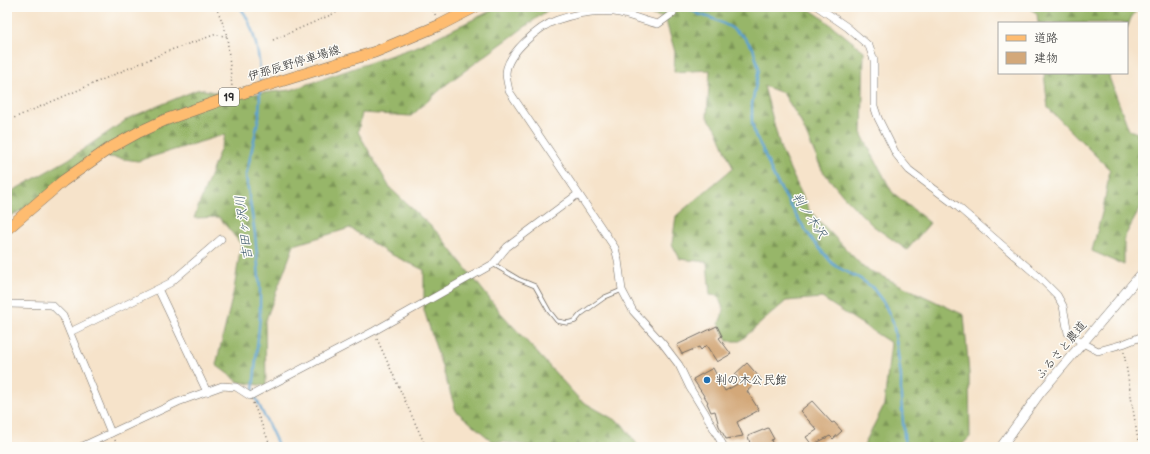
<svg xmlns="http://www.w3.org/2000/svg" width="1150" height="454" viewBox="0 0 1150 454" font-family="'Balsamiq Sans','Klee One',sans-serif">
	<defs>
		<pattern id="forest-firs" width="22" height="20" patternUnits="userSpaceOnUse"><rect width="22" height="20" fill="#97b669"/><path d="M5 1l3.5 6h-7zM16 11l3.5 6h-7z" fill="#7b9457"/></pattern>
	</defs>
	<rect width="100%" height="100%" fill="#fdfcf7"/>
	<filter id="ink" filterUnits="userSpaceOnUse"><feTurbulence type="fractalNoise" baseFrequency=".025" numOctaves="2"/><feDisplacementMap in="SourceGraphic" scale="8" xChannelSelector="R" yChannelSelector="G"/><feConvolveMatrix kernelMatrix="1 2 1 2 8 2 1 2 1" color-interpolation-filters="sRGB"/></filter>
	<filter id="wash" filterUnits="userSpaceOnUse"><feTurbulence type="fractalNoise" baseFrequency=".012" numOctaves="4" result="noise"/><feDisplacementMap in="SourceGraphic" scale="16" xChannelSelector="R" yChannelSelector="G"/><feGaussianBlur stdDeviation="0.9" result="paint"/><feColorMatrix in="noise" values="0 0 0 0 0 0 0 0 0 0 0 0 0 0 0 0 0 1.4 0 .05"/><feComposite in="paint" operator="in"/></filter>
	<g filter="url(#wash)">
		<rect width="100%" height="100%" fill="#f6e3ca"/>
		<!-- forest -->
		<g fill="url(#forest-firs)" stroke="#61704a">
			<path d="M499,7H552L448,83L411,116L362,113L358,132L390,188L438,233L500,312L580,400L622,424L639,447H542L492,441L456,411L424,310V270L386,252L350,228L294,245L265,322L266,386L239,382L216,365L234,290L241,244L219,217L194,218L226,134L138,161L103,156L22,210L7,218V194L69,159L129,118L199,89L233,96L291,90L418,46Z"/>
			<path d="M566,7H673L684,11L683,7H806L821,17L864,51L862,135L892,192L930,223L907,250L872,225L844,197L822,170L800,120L783,93L764,86L781,150L809,210L864,268L964,315L969,374L970,437L960,447H863L884,405L891,343L822,298L786,301L740,341H727L719,323L724,311L718,296L710,295L707,262L680,259L672,244L676,216L733,168L716,128L707,117L710,70L674,72L675,52L665,18L627,9Z"/>
			<path d="M1029,7H1139L1131,18L1127,28V23H1038L1037,14Z"/>
			<path d="M1044,73H1111L1109,77L1129,130L1143,135V203L1124,238V265L1092,251L1103,209L1110,170L1048,108Z"/>
		</g>
		<g fill="none" stroke-linecap="round" stroke-linejoin="round">
			<!-- stream -->
			<g stroke="#5aa1d0" stroke-width="2.5">
				<path d="M240,7C255,26 261,61 260,84"/>
				<path d="M686,7L698,14L714,19L730,27L743,36L753,48L759,69L752,104V122L755,135L762,148L774,177L799,220L814,242L832,263L837,267L859,278L872,287L884,303L893,322L897,347L901,377V398L905,447"/>
				<path d="M260,91L259,117L246,176L255,234L260,288V316L253,392L279,447"/>
			</g>
		</g>
		<g id="blocks">
			<!-- building -->
			<g fill="#d3a879">
				<path d="M717,326L722,336L719,338L731,354L717,362L706,345L701,350L699,347L682,354L677,345Z"/>
				<path d="M747,363L761,379L747,391L759,410L737,422L743,436L726,439L719,426L715,411L711,412L707,403L708,402L693,379L713,368L725,391L741,382L735,374Z"/>
				<path d="M812,401L832,423L834,422L842,431L833,439L830,436L812,445L806,437L817,430L800,411Z"/>
				<path d="M768,428L774,439L771,440L773,445L769,447H760L759,445L751,447L748,436Z"/>
			</g>
		</g>
	</g>
	<g filter="url(#ink)">
		<use href="#blocks" fill-opacity="0" stroke="#726b63" stroke-width="1"/>
		<g fill="none" stroke-linecap="round" stroke-linejoin="round">
			<!-- service casing -->
			<g stroke="#726b63" stroke-width="5">
				<path id="service" d="M493,264L518,279L535,286L549,311L557,321L567,323L575,321L581,314L605,297L622,290"/>
			</g>
			<!-- minor casing -->
			<g stroke="#726b63" stroke-width="8">
				<g id="minor">
					<path d="M674,7L673,13L658,24C643,21 629,14 614,12C596,10 574,14 557,20C540,26 507,53 506,73C506,78 508,85 509,91L615,248L618,260L622,290L633,311L663,344L679,365L690,388L704,411L724,447"/>
					<path d="M818,7L847,27L869,46L874,60V106L878,118L896,154L909,170L958,207L1039,277L1057,295L1063,306L1068,333L1083,343L1098,351L1123,344L1143,336"/>
					<path d="M160,293L207,392"/>
					<path d="M7,304L52,305L63,316L111,433"/>
					<path d="M70,332L170,283L221,239"/>
					<path d="M81,447L178,402L222,386L236,387L250,396L374,331L493,264L507,247L578,194"/>
				</g>
			</g>
			<!-- tertiary casing -->
			<g stroke="#726b63" stroke-width="10">
				<path id="tertiary" d="M1001,447L1040,393L1143,272"/>
			</g>
			<!-- primary casing -->
			<g stroke="#726b63" stroke-width="12">
				<path id="primary" d="M7,229L63,181L110,148L139,132L165,120L233,96L375,52L440,25L475,7"/>
			</g>
			<!-- path -->
			<g stroke="#726b63" stroke-width="1.5" stroke-dasharray="1 3" stroke-linecap="butt">
				<path d="M216,7L222,21L227,36L232,87"/>
				<path d="M431,7L436,16"/>
				<path d="M273,40L349,7"/>
				<path d="M7,121L171,50L214,35L227,36"/>
				<path d="M377,339L426,447"/>
				<path d="M1124,352L1139,447"/>
				<path d="M253,403L271,447"/>
				<path d="M115,440L118,447"/>
			</g>
			<!-- service -->
			<use href="#service" stroke="#fff" stroke-width="3.5"/>
			<!-- minor -->
			<use href="#minor" stroke="#fff" stroke-width="7"/>
			<!-- tertiary -->
			<use href="#tertiary" stroke="#fff" stroke-width="9"/>
			<!-- primary -->
			<use href="#primary" stroke="#febc70" stroke-width="11"/>
		</g>
	</g>
	<!-- markers -->
	<circle fill="#1f6fb2" stroke="#fdfcf7" stroke-width="1.5" cx="707" cy="380" r="4"/>
	<g text-anchor="middle" stroke-width="3" stroke-linejoin="round" paint-order="stroke">
		<!-- shield labels -->
		<rect fill="#fdfcf7" stroke="#6a6a68" stroke-width="1" x="219" y="88" width="20" height="18" rx="3"/>
		<g font-size="11" font-weight="bold" fill="#2b2b2b">
			<text x="229" y="101">19</text>
		</g>
		<!-- street labels -->
		<g font-size="12" fill="#2b2b2b" stroke="#fdfcf7">
			<text transform="translate(294 63) rotate(-17)" y="4">伊那辰野停車場線</text>
			<text transform="translate(1061 350) rotate(-50)" y="4">ふるさと農道</text>
		</g>
		<!-- poi labels -->
		<g font-size="12" fill="#2b2b2b" stroke="#fdfcf7" text-anchor="start">
			<text x="715" y="384">判の木公民館</text>
		</g>
		<!-- water labels -->
		<g font-size="13" font-style="italic" fill="#3e5a6d" stroke="#fdfcf7">
			<text transform="translate(810 215) rotate(56)" y="5">判ノ木沢</text>
			<text transform="translate(243 228) rotate(-97)" y="5">吉田ヶ沢川</text>
		</g>
	</g>
	<!-- margin -->
	<rect width="1150" height="454" fill="none" stroke="#fdfcf7" stroke-width="24"/>
	<!-- legend -->
	<rect x="998" y="22" width="130" height="52" fill="#fdfcf7" stroke="#a9a8a5"/>
	<rect x="1006" y="35" width="20" height="6" fill="#febc70" stroke="#a9a8a5"/>
	<text x="1034" y="42" font-size="12" fill="#2b2b2b">道路</text>
	<rect x="1006" y="52" width="20" height="12" fill="#d3a879" stroke="#a9a8a5"/>
	<text x="1034" y="62" font-size="12" fill="#2b2b2b">建物</text>
</svg>
